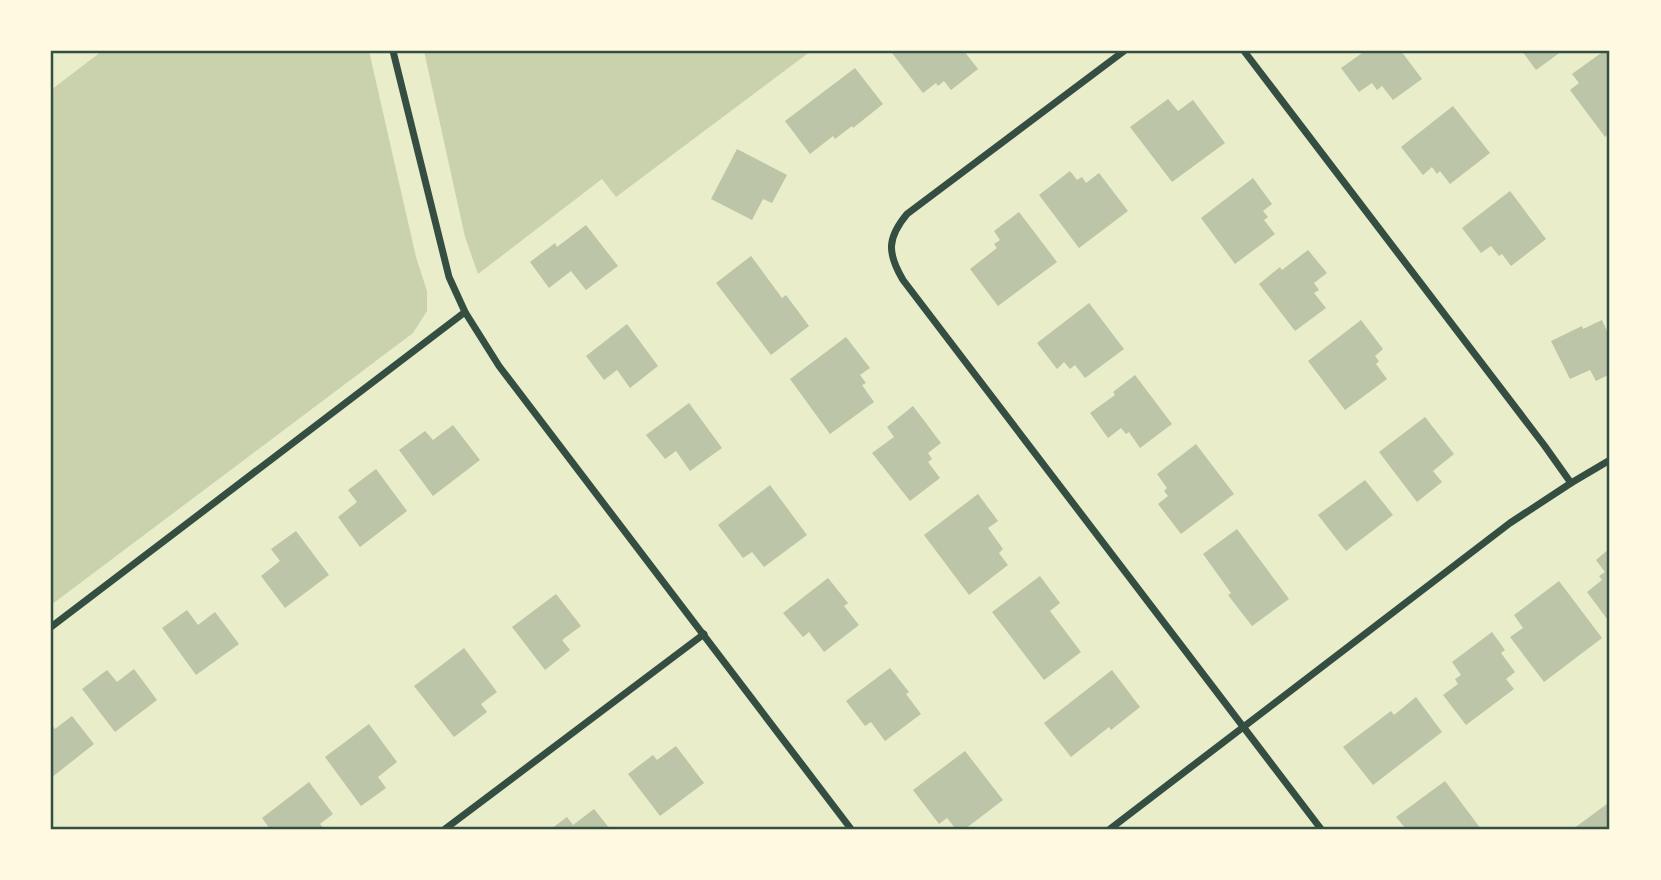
<svg xmlns="http://www.w3.org/2000/svg" width="1661" height="880" viewBox="0 0 1661 880" font-family="Figtree,sans-serif">
	<rect width="100%" height="100%" fill="#e9edc9"/>
	<!-- green -->
	<g fill="#cad2ad">
		<path d="M102,51H369L416,257L427,291V311L413,333L51,605V90Z"/>
		<path d="M424,51H811L616,197L602,179L478,274L465,237Z"/>
	</g>
	<!-- building -->
	<g fill="#bcc5a7">
		<path d="M896,51H964L978,69L951,90L944,81L938,86L936,83L923,93L892,53Z"/>
		<path d="M1365,51H1401L1422,79L1393,100L1382,86L1377,90L1372,83L1359,92L1341,68Z"/>
		<path d="M1522,51H1562L1536,70Z"/>
		<path d="M1604,51H1610V133L1605,137L1570,90L1579,83L1572,74Z"/>
		<path d="M855,68L883,104L853,128L852,126L835,139L833,136L810,154L785,121Z"/>
		<path d="M1168,99L1178,111L1193,100L1225,143L1172,182L1130,127Z"/>
		<path d="M1453,106L1490,153L1450,184L1440,171L1437,174L1432,167L1423,175L1401,147Z"/>
		<path d="M737,149L787,175L772,203L763,199L752,220L711,199Z"/>
		<path d="M1070,171L1077,180L1082,177L1086,183L1099,173L1128,211L1079,248L1039,195Z"/>
		<path d="M1253,178L1272,204L1263,211L1268,217L1264,220L1275,234L1235,264L1201,218Z"/>
		<path d="M1510,191L1546,239L1511,266L1502,254L1499,256L1491,246L1481,253L1462,228Z"/>
		<path d="M1019,212L1057,262L998,306L970,269L997,248L994,244L1000,240L994,231Z"/>
		<path d="M586,225L618,266L586,290L571,271L549,288L530,262L555,243L557,247Z"/>
		<path d="M1308,250L1327,273L1314,283L1319,290L1314,293L1326,308L1295,331L1259,284L1280,267L1282,270Z"/>
		<path d="M751,256L782,298L786,295L809,326L771,355L716,283Z"/>
		<path d="M1089,303L1124,349L1085,378L1075,365L1070,369L1064,362L1057,369L1037,343Z"/>
		<path d="M1361,320L1383,349L1375,356L1379,361L1376,364L1387,379L1345,410L1308,361Z"/>
		<path d="M1602,320L1610,338V374L1596,381L1590,370L1570,379L1551,341L1582,326L1583,329Z"/>
		<path d="M627,324L658,366L630,388L617,370L604,380L586,356Z"/>
		<path d="M846,337L870,368L860,375L866,383L862,385L874,402L830,434L790,379Z"/>
		<path d="M1135,375L1172,424L1140,448L1129,432L1126,434L1121,428L1108,438L1090,413L1115,395L1113,392Z"/>
		<path d="M689,403L722,448L690,471L676,451L665,459L646,435Z"/>
		<path d="M913,406L941,443L928,453L932,459L928,462L940,478L910,501L872,453L894,437L887,427Z"/>
		<path d="M1425,417L1454,454L1433,471L1442,482L1417,502L1379,452Z"/>
		<path d="M453,425L480,460L433,496L399,450L425,431L433,440Z"/>
		<path d="M1196,444L1234,494L1181,534L1158,504L1168,496L1164,491L1167,488L1157,474Z"/>
		<path d="M376,469L407,511L360,547L338,517L357,502L348,490Z"/>
		<path d="M1365,480L1393,515L1346,551L1318,515Z"/>
		<path d="M770,485L807,535L764,567L752,552L743,558L718,525Z"/>
		<path d="M978,494L998,521L988,528L1003,549L999,553L1008,565L969,595L924,535Z"/>
		<path d="M1237,529L1289,599L1252,626L1228,595L1231,593L1203,554Z"/>
		<path d="M296,531L329,575L285,608L261,576L280,561L271,549Z"/>
		<path d="M1610,548V623L1587,592L1602,580L1599,576L1605,572L1596,560Z"/>
		<path d="M1040,576L1060,603L1050,611L1081,652L1044,680L992,612Z"/>
		<path d="M828,578L848,603L844,606L859,625L824,652L809,632L803,637L783,613Z"/>
		<path d="M1559,581L1602,638L1544,682L1510,637L1523,628L1514,615Z"/>
		<path d="M556,594L581,626L562,640L570,650L545,670L512,627Z"/>
		<path d="M187,610L198,625L215,612L239,644L196,675L162,628Z"/>
		<path d="M1492,632L1505,650L1501,653L1515,672L1506,679L1514,689L1466,725L1443,695L1458,684L1455,679L1461,675L1452,662Z"/>
		<path d="M464,648L497,692L481,704L487,712L454,737L414,686Z"/>
		<path d="M890,668L909,692L906,694L921,714L885,741L871,722L865,726L846,701Z"/>
		<path d="M134,669L157,700L115,732L82,689L107,670L117,682Z"/>
		<path d="M1112,670L1140,707L1111,730L1109,727L1071,757L1044,723Z"/>
		<path d="M1416,697L1442,732L1373,785L1343,747L1391,711L1394,715Z"/>
		<path d="M72,716L94,744L51,778V724L55,729Z"/>
		<path d="M369,724L397,762L378,777L386,788L361,806L325,757Z"/>
		<path d="M676,746L704,783L660,816L628,774L653,755L657,760Z"/>
		<path d="M965,751L1003,800L965,829H956L947,818L939,824L913,790Z"/>
		<path d="M1445,781L1481,829H1406L1396,817Z"/>
		<path d="M309,782L333,814L320,824L324,829H270L262,818Z"/>
		<path d="M1607,804L1610,808V829H1573Z"/>
		<path d="M594,809L610,829H551L567,817L573,825Z"/>
	</g>
	<g fill="none" stroke-linecap="round" stroke-linejoin="round">
		<!-- minor -->
		<g stroke="#344e41" stroke-width="7">
			<path d="M393,51L449,277L465,312L499,366L851,829"/>
			<path d="M1124,51L907,214C887,238 887,253 903,280L1321,829"/>
			<path d="M1244,51L1544,445L1571,483"/>
			<path d="M51,627L465,312"/>
			<path d="M445,829L704,634"/>
			<path d="M1110,829L1510,523L1571,483L1610,460"/>
		</g>
	</g>
	<!-- border -->
	<rect width="1661" height="880" fill="none" stroke="#fefae0" stroke-width="105"/>
	<rect x="52" y="52" width="1556" height="776" fill="none" stroke="#344e41" stroke-width="2.5"/>
</svg>
